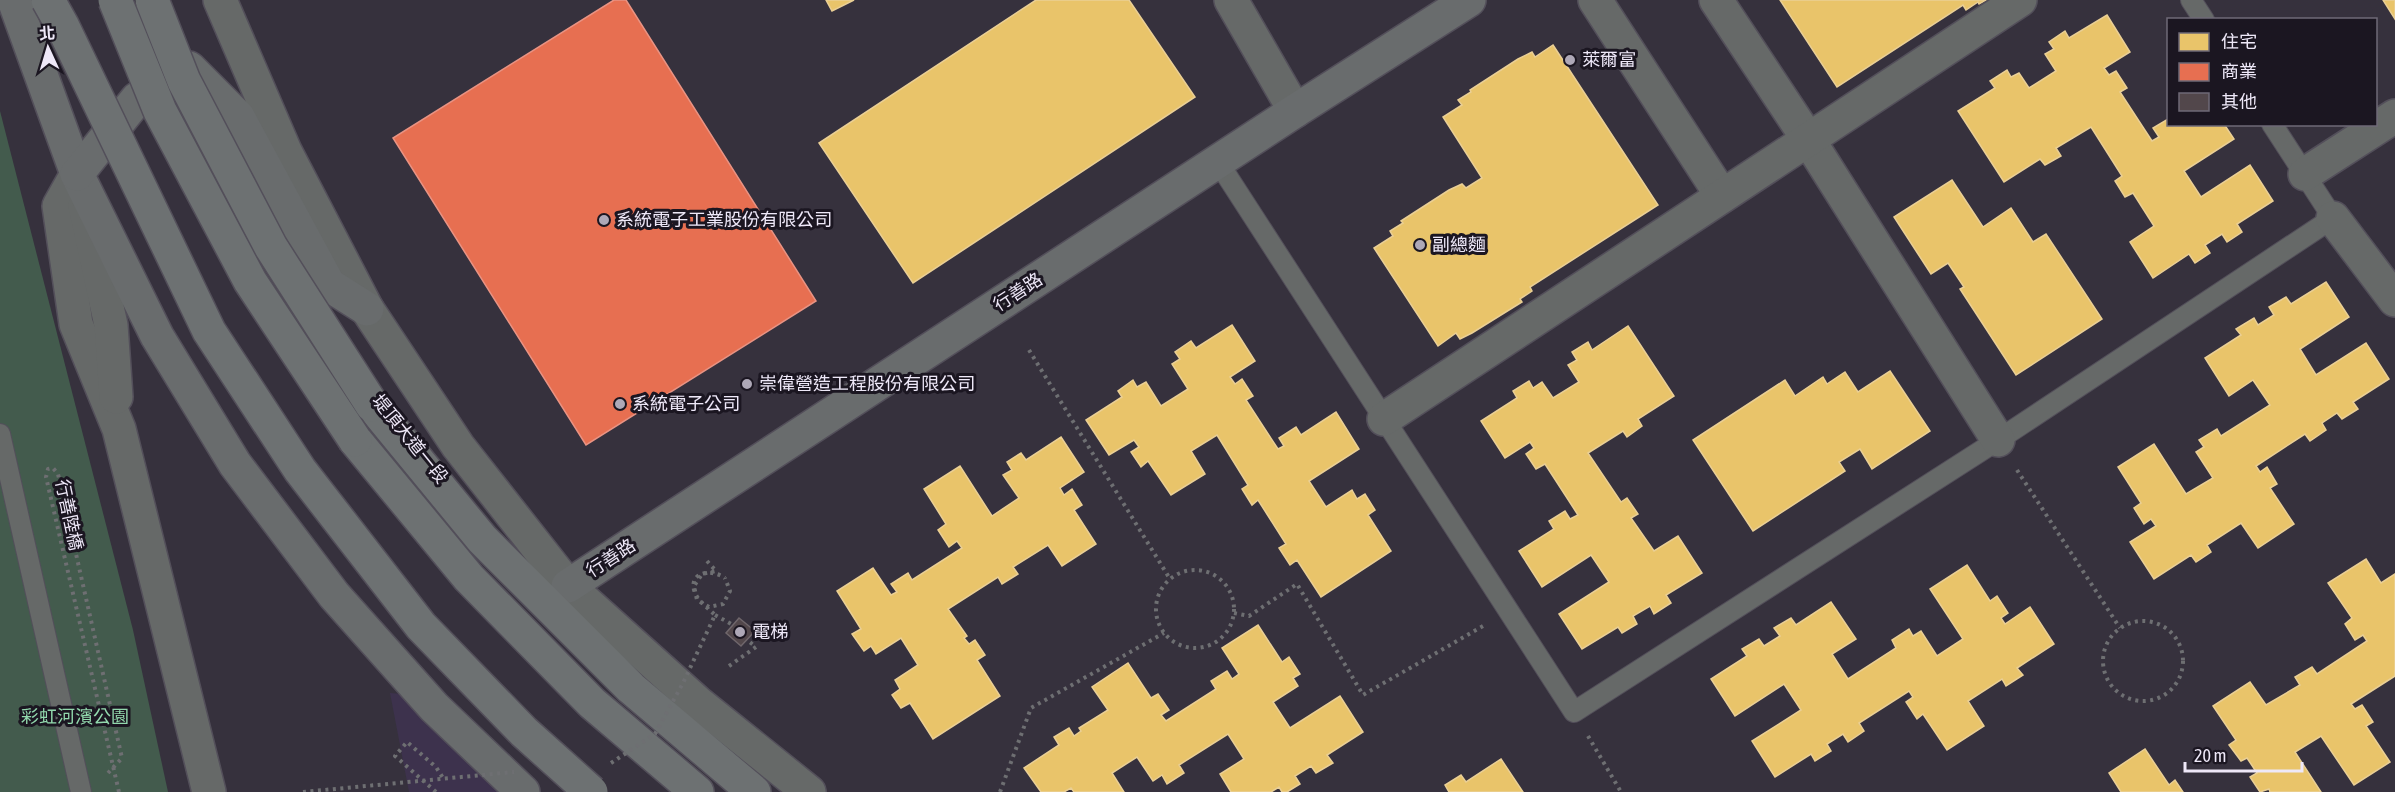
<svg xmlns="http://www.w3.org/2000/svg" width="2395" height="792" viewBox="0 0 2395 792" font-family="'Asap Condensed','Noto Sans TC',sans-serif">
	<rect width="100%" height="100%" fill="#36313d"/>
	<!-- built -->
	<path fill="#3d324d" d="M390,693L402,694L511,792H409Z"/>
	<!-- green -->
	<path fill="#435b4d" d="M0,111L133,630L168,792H0Z"/>
	<!-- homes -->
	<g fill="#e9c46a" stroke="#eacf95" stroke-width="1.5">
		<path d="M826,0H854L832,11Z"/>
		<path d="M1036,0H1129L1195,97L913,283L819,143Z"/>
		<path d="M1780,0H1986L1979,4L1978,2L1966,10L1963,5L1837,87Z"/>
		<path d="M2383,0H2395V19Z"/>
		<path d="M2107,15L2130,52L2104,68L2109,75L2116,71L2127,88L2120,92L2152,141L2159,137L2153,128L2168,119V124L2174,126L2224,124L2234,139L2184,171L2201,197L2250,165L2273,201L2237,224L2242,232L2227,242L2222,234L2205,245L2210,253L2195,263L2189,254L2153,278L2130,242L2154,226L2133,193L2125,197L2115,181L2122,176L2091,127L2056,148L2061,156L2045,165L2040,159L2004,182L1958,111L1995,88L1990,81L2007,70L2011,77L2019,73L2029,88L2056,71L2045,54L2054,49L2049,42L2065,31L2069,38Z"/>
		<path d="M1553,45L1658,205L1530,287L1532,291L1520,299L1522,302L1472,333L1460,339L1456,333L1438,346L1374,248L1393,236L1390,231L1403,223L1401,221L1449,190L1462,184L1466,188L1482,178L1443,117L1462,105L1458,100L1471,92L1470,90L1518,59L1532,52L1535,57Z"/>
		<path d="M1952,180L1983,227L2011,208L2033,242L2046,234L2102,319L2016,375L1960,289L1964,287L1948,263L1931,274L1894,217Z"/>
		<path d="M2326,282L2349,317L2300,349L2316,375L2366,343L2389,379L2353,402L2358,409L2342,419L2337,413L2322,423L2326,430L2310,441L2305,434L2256,466L2260,472L2267,467L2277,484L2270,488L2294,524L2258,548L2241,523L2207,545L2211,552L2196,562L2191,555L2154,579L2130,542L2156,526L2151,519L2144,524L2134,508L2141,503L2118,467L2154,444L2186,494L2213,478L2196,452L2204,447L2199,440L2217,429L2221,436L2270,405L2253,380L2229,396L2205,358L2241,335L2236,329L2254,318L2258,325L2274,315L2269,307L2286,297L2291,304Z"/>
		<path d="M1232,325L1255,361L1230,377L1235,384L1242,379L1253,396L1246,400L1278,449L1284,446L1279,438L1296,427L1301,435L1336,412L1359,449L1309,481L1326,507L1352,490L1357,499L1365,494L1375,510L1368,515L1391,551L1321,597L1297,560L1290,565L1279,548L1286,544L1258,500L1252,505L1242,489L1248,485L1217,435L1191,451L1205,474L1171,495L1148,461L1141,467L1131,452L1139,447L1134,440L1109,455L1086,420L1122,397L1118,391L1133,380L1137,387L1146,382L1161,406L1188,389L1172,364L1180,359L1175,352L1191,341L1196,348Z"/>
		<path d="M1628,326L1674,396L1638,419L1642,426L1627,437L1623,431L1588,453L1621,502L1627,498L1638,514L1631,518L1654,551L1678,536L1702,573L1666,595L1671,603L1654,614L1650,606L1633,616L1637,624L1622,633L1618,627L1582,649L1559,614L1609,582L1591,555L1542,587L1519,551L1554,529L1549,521L1565,511L1570,519L1578,515L1545,464L1536,469L1526,454L1534,448L1530,442L1505,458L1481,421L1517,398L1513,391L1529,381L1533,388L1542,382L1553,398L1579,382L1568,365L1577,360L1572,352L1588,342L1592,350Z"/>
		<path d="M1890,371L1930,431L1872,469L1860,449L1839,462L1845,471L1753,531L1693,440L1785,380L1795,396L1823,377L1827,384L1845,372L1858,392Z"/>
		<path d="M1061,437L1084,472L1060,488L1064,495L1072,489L1082,505L1074,510L1096,544L1062,566L1048,545L1013,567L1018,574L1002,584L998,577L948,609L967,636L964,638L969,644L975,640L985,655L977,660L1000,696L933,739L910,703L901,708L892,695L900,689L895,680L918,665L901,638L876,654L871,646L864,651L852,634L861,629L837,591L873,568L891,595L897,592L891,584L908,573L912,580L962,548L957,541L949,547L938,530L946,524L924,489L960,466L992,516L1019,498L1003,475L1012,470L1007,462L1021,453L1026,460Z"/>
		<path d="M2366,559L2381,583L2395,574V676L2351,704L2355,709L2362,705L2373,722L2366,726L2390,762L2354,785L2321,736L2295,752L2321,792H2270L2269,789L2260,792L2250,777L2257,773L2247,758L2241,761L2229,745L2236,740L2213,706L2250,682L2266,705L2300,685L2295,677L2312,667L2317,674L2367,641L2363,635L2355,640L2345,624L2352,618L2328,583Z"/>
		<path d="M1967,565L1990,601L1997,596L2008,613L2001,618L2005,624L2030,607L2054,644L2017,668L2023,675L2006,686L2002,679L1968,701L1984,726L1947,750L1923,714L1917,719L1906,702L1913,697L1909,691L1859,723L1864,731L1848,742L1843,734L1827,744L1831,751L1815,761L1811,754L1775,777L1752,741L1801,710L1784,684L1735,716L1711,679L1747,656L1742,649L1759,639L1764,646L1780,636L1774,628L1791,618L1796,625L1831,602L1856,639L1832,654L1848,679L1896,648L1892,640L1909,629L1913,636L1921,631L1937,656L1963,639L1930,589Z"/>
		<path d="M1258,625L1282,662L1289,657L1300,674L1293,678L1298,686L1273,702L1290,728L1340,696L1363,732L1327,755L1333,763L1316,773L1311,766L1295,776L1300,784L1287,792H1282L1279,787L1271,792H1231L1220,774L1244,759L1228,734L1179,765L1184,773L1167,784L1162,775L1153,781L1137,757L1112,773L1124,792H1074L1071,788L1064,792H1041L1024,768L1059,745L1054,737L1069,728L1074,736L1081,731L1079,728L1108,710L1092,687L1128,663L1151,698L1158,694L1169,710L1161,715L1166,721L1216,689L1211,681L1227,671L1232,679L1239,674L1222,648Z"/>
		<path d="M2145,749L2169,785L2175,780L2183,792H2121L2109,773Z"/>
		<path d="M1501,759L1523,792H1449L1445,785L1461,775L1466,782Z"/>
	</g>
	<!-- shops -->
	<path fill="#e76f51" stroke="#e99383" stroke-width="1.5" d="M614,0H626L816,301L586,445L393,138Z"/>
	<!-- building -->
	<path fill="#52474b" stroke="#6f666b" stroke-width="1.5" d="M739,618L755,631L741,646L726,633Z"/>
	<g fill="none" stroke-linecap="round" stroke-linejoin="round">
		<!-- lane casing -->
		<g stroke="#534f5a" stroke-width="22">
			<g id="lane">
				<path d="M2191,0L2204,20"/>
				<path d="M1218,162L1574,712L1998,440L2333,218L2272,124"/>
				<path d="M0,434L81,792"/>
			</g>
		</g>
		<!-- street casing -->
		<g stroke="#534f5a" stroke-width="36">
			<g id="street">
				<path d="M220,0L285,151L367,309L458,446L568,586L697,702L809,792"/>
				<path d="M1231,0L1295,111"/>
				<path d="M1595,0L1722,196"/>
				<path d="M1716,0L1808,139L1998,440"/>
				<path d="M77,174L59,206L76,324L119,429L209,792"/>
				<path d="M2305,174L2395,116"/>
				<path d="M85,206L111,325L116,397"/>
				<path d="M2333,218L2395,300"/>
				<path d="M1384,419L2020,0"/>
			</g>
		</g>
		<!-- secondary casing -->
		<g stroke="#534f5a" stroke-width="36">
			<g id="secondary">
				<path d="M14,0L77,174L157,336L235,464L334,595L434,707L523,792"/>
				<path d="M77,174L137,99L189,68L238,117L329,285L367,309"/>
				<path d="M568,586L1295,111L1469,0"/>
			</g>
		</g>
		<!-- highway casing -->
		<g stroke="#534f5a" stroke-width="36">
			<g id="highway">
				<path d="M372,405L482,539L631,688L754,792"/>
				<path d="M355,440L469,578L592,703L697,792"/>
			</g>
		</g>
		<!-- path -->
		<g stroke="#6e6f72" stroke-width="4" stroke-dasharray="3 4.5" stroke-linecap="butt">
			<path d="M1029,350L1170,579"/>
			<path d="M2017,470L2120,628"/>
			<path d="M707,561L716,571L702,574L694,586L697,600L709,607L723,604L730,591L725,578"/>
			<circle cx="1195" cy="609" r="39"/>
			<path d="M1234,613L1249,616L1297,584L1363,695L1483,626"/>
			<path d="M715,615L733,625"/>
			<circle cx="2143" cy="661" r="40"/>
			<path d="M729,666L756,647L747,640"/>
			<path d="M1588,736L1621,792"/>
			<path d="M108,773L122,758"/>
			<path d="M436,792L395,756L407,742L436,767L443,778"/>
			<path d="M1000,792L1031,708L1164,633"/>
		</g>
		<!-- lane -->
		<use href="#lane" stroke="#666968" stroke-width="20"/>
		<!-- street -->
		<use href="#street" stroke="#666968" stroke-width="33"/>
		<!-- secondary -->
		<use href="#secondary" stroke="#696c6d" stroke-width="33"/>
		<!-- highway -->
		<use href="#highway" stroke="#6d7172" stroke-width="33"/>
		<!-- highway-bridge casing -->
		<g stroke="#534f5a" stroke-width="36" stroke-linecap="butt">
			<g id="highway-bridge">
				<path d="M48,0L62,25L209,331L300,470L421,626L524,732L591,792"/>
				<path d="M115,0L160,111L250,281L355,440"/>
				<path d="M152,0L184,81L271,247L372,405"/>
			</g>
		</g>
		<!-- path-bridge -->
		<g stroke="#6e6f72" stroke-width="4" stroke-dasharray="3 4.5" stroke-linecap="butt">
			<path d="M611,763L655,734L683,683L715,615C708,608 699,602 695,593C687,572 711,568 725,578"/>
			<path d="M119,792L46,477L48,469L53,468L58,474L122,758"/>
			<path d="M303,792L514,772"/>
		</g>
		<!-- highway-bridge -->
		<use href="#highway-bridge" stroke="#6d7172" stroke-width="33"/>
	</g>
	<!-- markers -->
	<g fill="#aea8b7" stroke="#1b1621" stroke-width="2">
		<circle cx="1570" cy="60" r="6"/>
		<circle cx="604" cy="220" r="6"/>
		<circle cx="1420" cy="245" r="6"/>
		<circle cx="747" cy="384" r="6"/>
		<circle cx="620" cy="404" r="6"/>
		<circle cx="740" cy="632" r="6"/>
	</g>
	<g text-anchor="middle" stroke-width="6" stroke-linejoin="round" paint-order="stroke">
		<!-- poi labels -->
		<g font-size="18" fill="#eee8f8" stroke="#1b1621" text-anchor="start">
			<text x="1582" y="66">萊爾富</text>
			<text x="616" y="226">系統電子工業股份有限公司</text>
			<text x="1432" y="251">副總麵</text>
			<text x="759" y="390">崇偉營造工程股份有限公司</text>
			<text x="632" y="410">系統電子公司</text>
			<text x="752" y="638">電梯</text>
		</g>
		<!-- street labels -->
		<g font-size="18" fill="#eee8f8" stroke="#1b1621">
			<text transform="translate(1018 292) rotate(-33)" y="6">行善路</text>
			<text transform="translate(410 439) rotate(51)" y="6">堤頂大道一段</text>
			<text transform="translate(69 515) rotate(78)" y="6">行善陸橋</text>
			<text transform="translate(611 558) rotate(-33)" y="6">行善路</text>
		</g>
		<!-- park labels -->
		<g font-size="18" fill="#92d9ad" stroke="#1b1621">
			<text x="75" y="723">彩虹河濱公園</text>
		</g>
	</g>
	<!-- legend -->
	<rect x="2167" y="18" width="210" height="108" fill="#1b1621" stroke="#6f6a77" stroke-width="1.5"/>
	<rect x="2179" y="33" width="30" height="18" fill="#e9c46a" stroke="#6f6a77" stroke-width="1.5"/>
	<text x="2221" y="48" font-size="18" fill="#eee8f8">住宅</text>
	<rect x="2179" y="63" width="30" height="18" fill="#e76f51" stroke="#6f6a77" stroke-width="1.5"/>
	<text x="2221" y="78" font-size="18" fill="#eee8f8">商業</text>
	<rect x="2179" y="93" width="30" height="18" fill="#52474b" stroke="#6f6a77" stroke-width="1.5"/>
	<text x="2221" y="108" font-size="18" fill="#eee8f8">其他</text>
	<!-- north arrow -->
	<g transform="translate(48 48) rotate(356)" stroke="#1b1621" stroke-width="4.5" paint-order="stroke">
	<path d="M0-4.5L10 22L0 15L-10 22Z" fill="#eee8f8"/>
	<text y="-9" font-size="16" font-weight="bold" text-anchor="middle" fill="#eee8f8">北</text>
	</g>
	<!-- scale -->
	<path d="M2185 762v9h117v-9" fill="none" stroke="#eee8f8" stroke-width="3"/>
	<text x="2194" y="762" font-size="18" fill="#eee8f8" stroke="#1b1621" stroke-width="4.5" paint-order="stroke">20 m</text>
</svg>
